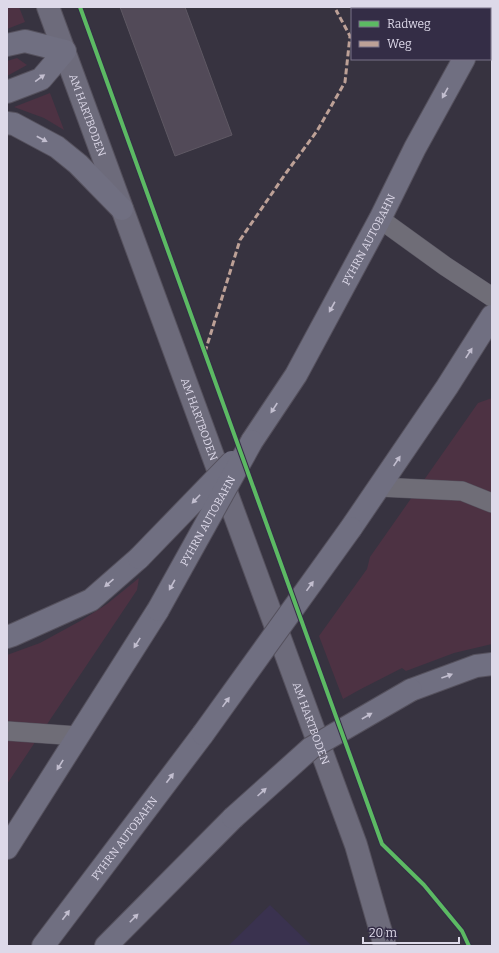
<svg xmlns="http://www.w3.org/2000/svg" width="499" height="953" viewBox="0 0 499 953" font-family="Bitter,serif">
	<rect width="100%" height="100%" fill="#373340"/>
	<!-- built -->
	<path fill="#3a324f" d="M270,905L312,946H228Z"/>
	<!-- green -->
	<g fill="#4d3243">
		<path d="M7,7H19L25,22L7,29Z"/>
		<path d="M17,58L27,65L7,76V61Z"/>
		<path d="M50,93L64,130L44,118L14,107Z"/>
		<path d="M492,398V644L454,653L406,671L402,668L359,690L343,699L319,636L367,569L370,557L478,403Z"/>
		<path d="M139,578L137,590L7,784V655L40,643L82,620L107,604Z"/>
	</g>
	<!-- building -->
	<path fill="#524a58" stroke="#5e5863" d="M120,7H185L232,135L175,156Z"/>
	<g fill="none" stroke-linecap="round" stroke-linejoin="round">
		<!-- service casing -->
		<g stroke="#55515d" stroke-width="20">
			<g id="service">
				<path d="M380,219L445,266L492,297"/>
				<path d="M379,487L462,491L492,503"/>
				<path d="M7,731L78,736"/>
			</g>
		</g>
		<!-- primary casing -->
		<g stroke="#55515d" stroke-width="24">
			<g id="primary">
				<path id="s1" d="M48,7L356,845L385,946"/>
			</g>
		</g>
		<!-- motorway casing -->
		<g stroke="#55515d" stroke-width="24">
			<g id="motorway">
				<path d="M490,11L492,7"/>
				<path d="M7,45L25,41L65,51L41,79L7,92"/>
				<path d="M7,123L14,124L57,147L78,164L122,209"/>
				<path id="s2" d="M252,441L296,375L380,219L415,148L464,59"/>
				<path d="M351,528L447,387L492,316"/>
				<path d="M7,637L13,635L91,600L139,558"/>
				<path d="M411,690L476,666L492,664"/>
				<path d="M7,848L158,610"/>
				<path id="s3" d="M43,946L203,734"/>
				<path d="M106,946L233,818"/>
			</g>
		</g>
		<!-- service -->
		<use href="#service" stroke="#6f6d77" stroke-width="19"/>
		<!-- primary -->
		<use href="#primary" stroke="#6d6b7b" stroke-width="22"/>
		<!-- motorway -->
		<use href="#motorway" stroke="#706f81" stroke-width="22"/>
		<!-- motorway-bridge casing -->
		<g stroke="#55515d" stroke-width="24" stroke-linecap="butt">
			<g id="motorway-bridge">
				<path d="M139,558L232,462"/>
				<path id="s4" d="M158,610L252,441"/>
				<path d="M203,734L351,528"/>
				<path d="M233,818L311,748L411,690"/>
			</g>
		</g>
		<!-- motorway-bridge -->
		<use href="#motorway-bridge" stroke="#706f81" stroke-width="22"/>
		<!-- quiet -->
		<path stroke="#bda197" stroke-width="3" stroke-dasharray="6 3" stroke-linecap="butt" d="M205,352L240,240L286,173L317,131L345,82L350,36L336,10"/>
		<!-- cycleway casing -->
		<g stroke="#342d46" stroke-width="6">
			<path id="cycleway" d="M80,7L382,844L424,885L462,931L469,946"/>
		</g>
		<!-- cycleway -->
		<use href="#cycleway" stroke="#5cba63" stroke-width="4"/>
	</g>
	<!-- one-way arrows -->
	<defs><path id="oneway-solid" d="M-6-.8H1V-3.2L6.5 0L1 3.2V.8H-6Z"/></defs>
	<g fill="#c2becf">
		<use href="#oneway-solid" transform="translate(40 78) rotate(-36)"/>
		<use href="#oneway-solid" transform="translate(445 93) rotate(119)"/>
		<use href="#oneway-solid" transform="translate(42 139) rotate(28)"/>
		<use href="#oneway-solid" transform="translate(332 307) rotate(119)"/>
		<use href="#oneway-solid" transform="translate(469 353) rotate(-57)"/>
		<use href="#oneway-solid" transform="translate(274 408) rotate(123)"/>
		<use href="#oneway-solid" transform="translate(397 461) rotate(-56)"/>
		<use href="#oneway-solid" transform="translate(196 499) rotate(134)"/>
		<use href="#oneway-solid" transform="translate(109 583) rotate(139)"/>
		<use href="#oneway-solid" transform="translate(172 585) rotate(119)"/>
		<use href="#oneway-solid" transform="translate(310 586) rotate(-54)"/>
		<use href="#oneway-solid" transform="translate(137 643) rotate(122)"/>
		<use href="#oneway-solid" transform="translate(447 676) rotate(-20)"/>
		<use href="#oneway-solid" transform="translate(226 702) rotate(-54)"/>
		<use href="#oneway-solid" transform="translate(367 716) rotate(-30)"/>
		<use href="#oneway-solid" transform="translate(60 765) rotate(122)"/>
		<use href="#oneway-solid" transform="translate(170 778) rotate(-53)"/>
		<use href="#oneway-solid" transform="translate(262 792) rotate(-42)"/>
		<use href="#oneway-solid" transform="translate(66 915) rotate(-53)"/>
		<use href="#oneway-solid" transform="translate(134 918) rotate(-45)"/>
	</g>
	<g text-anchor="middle" stroke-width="3" stroke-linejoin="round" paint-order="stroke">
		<!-- street labels -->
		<g font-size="11" fill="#ddd9e9" stroke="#342d46">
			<text dy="4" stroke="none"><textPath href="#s1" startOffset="115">AM HARTBODEN</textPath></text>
			<text dy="4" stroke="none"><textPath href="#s2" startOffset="233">PYHRN AUTOBAHN</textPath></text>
			<text dy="4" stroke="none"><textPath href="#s1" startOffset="439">AM HARTBODEN</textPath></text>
			<text dy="4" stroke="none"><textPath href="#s4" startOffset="102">PYHRN AUTOBAHN</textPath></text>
			<text dy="4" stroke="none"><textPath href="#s1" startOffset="763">AM HARTBODEN</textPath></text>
			<text dy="4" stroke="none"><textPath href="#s3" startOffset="135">PYHRN AUTOBAHN</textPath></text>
		</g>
	</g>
	<!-- border -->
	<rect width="499" height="953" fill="none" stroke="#ddd9e9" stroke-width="16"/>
	<!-- legend -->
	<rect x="351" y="8" width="140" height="52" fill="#342d46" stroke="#787287"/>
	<rect x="359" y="21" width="20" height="6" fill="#5cba63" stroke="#787287"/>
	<text x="387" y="28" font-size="12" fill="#ddd9e9">Radweg</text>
	<rect x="359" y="41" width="20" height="6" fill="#bda197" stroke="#787287"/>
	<text x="387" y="48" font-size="12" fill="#ddd9e9">Weg</text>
	<!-- scale -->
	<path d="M363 937v6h96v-6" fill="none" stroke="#ddd9e9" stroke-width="2"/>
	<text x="369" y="937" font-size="12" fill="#ddd9e9" stroke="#342d46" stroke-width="3" paint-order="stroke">20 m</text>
</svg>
